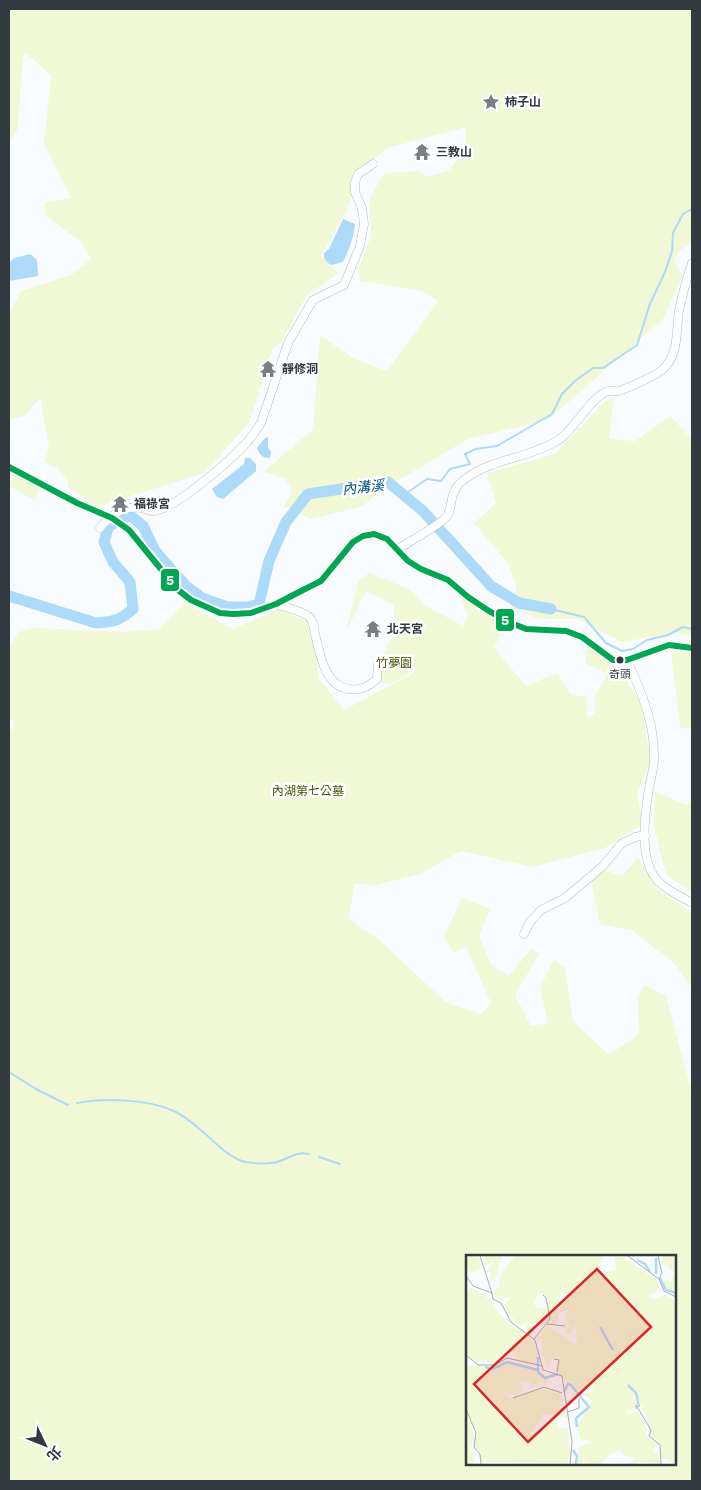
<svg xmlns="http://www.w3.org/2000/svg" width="701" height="1490" viewBox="0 0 701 1490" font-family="'Work Sans','Noto Sans TC',sans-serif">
	<rect width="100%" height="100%" fill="#f9fcfe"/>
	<!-- green -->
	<g fill="#f1f8d5" fill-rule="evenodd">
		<path d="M9,9H692V241L679,252L674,261L683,275L663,319L548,420L468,439L379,492L363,506L311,519L284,506L292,492L285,478L264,472L313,429L320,335L353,358L387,371L438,301L422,291L360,281L359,268L371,236L369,200L384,173L418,171L428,177L449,170L465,150L466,127L388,148L363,168L346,212L321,256L339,273L307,295L282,341L273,348L249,423L204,473L97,507L68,487V481L57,468L45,462L49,447L40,398L24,416L9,420V313L21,291L71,275L91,259L81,242L45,215V202L71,198L44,143L51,75L24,52L17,130L9,144Z"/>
		<path d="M614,398L609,439L635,441L670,416L692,439V636L674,633L622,642L577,619H539L509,607L517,587L507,562L474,523L496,503L487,473L555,454L605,401Z"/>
		<path d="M14,474L41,487L34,500L9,486Z"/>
		<path d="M369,573L409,589L426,606L463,626L468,614L461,601L463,597L504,627L494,648L526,686L557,673L571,695L587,697V717L595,714V695L608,674L585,663L587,646L613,663L640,701L651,761L637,793L643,824L605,848L532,867L461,851L420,874L375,885L355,884L348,919L378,939L447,1003L481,1014L491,1003L466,947L454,953L444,937L462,897L490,909L479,936L491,965L509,976L531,949L539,954L515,995L531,1026L548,1023L540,988L554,959L565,968L573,1021L609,1055L639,1034L638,997L644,985L666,996L692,1093V1481H9V733L15,725L9,716V648L18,632L35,628L125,632L159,629L185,603L233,629L279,609L313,624L319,679L344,710L415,672L410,665V673L390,684L380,682V659L394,634V605L366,591L346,632L358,582ZM467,1256H675V1464H467Z"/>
		<path d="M671,651L692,653V729L680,727Z"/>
		<path d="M655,791L686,805L692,799V893L666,874L654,827Z"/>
		<path d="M638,858L659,891L692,912V988L674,963L633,931L600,924L591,881L605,870L622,876Z"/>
	</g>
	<!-- water -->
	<g fill="#addaf8">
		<path d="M343,219L355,224C354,237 349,250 343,262L332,265L328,263L324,258V253L329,249Z"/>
		<path d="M30,254L37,260L38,276L9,281C9,258 7,260 30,254Z"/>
		<path d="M268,437V447L271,452L270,458C262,458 260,455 257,448L265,438Z"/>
		<path d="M245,458H250L256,464V471L223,499L217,497L212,489L244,464Z"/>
	</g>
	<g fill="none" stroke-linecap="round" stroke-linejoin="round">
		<!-- stream -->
		<g stroke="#addaf8" stroke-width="2">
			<path d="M404,495L427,479L441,481L450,469L470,464L465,454L476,449L497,446L552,414L562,394L575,381L593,368H603L637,345L650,304L665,272L672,251L673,233L683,214L692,209"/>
			<path d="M551,609L584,617L606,643L622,651L633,649L647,640L668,635L683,627L692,629"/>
			<path d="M9,1072L36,1089L68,1105"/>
			<path d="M77,1103C105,1098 148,1099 174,1111C184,1116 194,1124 202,1131C214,1141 230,1159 246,1162C253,1163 264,1164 272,1163C285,1162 295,1150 308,1154"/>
			<path d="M319,1157L340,1164"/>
		</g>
		<!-- river -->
		<g stroke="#addaf8" stroke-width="11">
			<path d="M111,525L122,518L131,516L143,526L155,551L185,585L202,598L227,607H248L259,604L269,561L286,522L308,494L388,482L423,511L491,586L519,603L551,609"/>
			<path d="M9,596L96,623C114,622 120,620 133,609L130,582L113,562L104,542L108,528"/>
		</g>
		<!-- street casing -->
		<g stroke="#b6bbbf" stroke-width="9">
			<g id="street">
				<path d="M9,467L77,503L112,518L129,530L178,590L191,600L220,613L233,614L251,613L276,604L301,591L321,581L353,542L363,536L374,534L387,539L408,561L421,569L448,580L468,597L489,611L509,622L526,629L566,631L582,637L613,660H627L669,645L692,648"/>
				<path d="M100,528C111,514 124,505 142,508C146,509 150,511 153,511C175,510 233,458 248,441C253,435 257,429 261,423L288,343L313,300L344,285L353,263L360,246L364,224L362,208L355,192V182L358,174L373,164"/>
				<path d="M398,549C410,541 441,525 448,515C450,511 450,507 451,504C453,490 457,484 468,477C495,458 529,458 557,441C574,431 589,398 608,391C612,390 616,392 619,391C632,386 658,376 666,366C679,351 676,329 679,311C682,295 687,278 692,263"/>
				<path d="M276,604C284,607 302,611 308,616C314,620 314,628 315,634C320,655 325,686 349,689C361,691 369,686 377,679L378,664"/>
				<path d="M627,660C641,691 655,723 654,758C654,771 649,783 648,795C644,821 639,864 660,883C668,891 682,897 692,903"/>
				<path d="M524,934L530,922L541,910L565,898L603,866L621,844L635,837L645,835"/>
			</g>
		</g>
		<!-- street -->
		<use href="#street" stroke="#feffff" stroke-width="8"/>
		<!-- bus-1 casing -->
		<g stroke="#fff" stroke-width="10">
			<path id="bus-1" d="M9,467L77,503L112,518L129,530L178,590L191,600L220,613L233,614L251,613L276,604L301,591L321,581L353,542L363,536L374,534L387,539L408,561L421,569L448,580L468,597L489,611L509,622L526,629L566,631L582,637L613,660H627L669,645L692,648"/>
		</g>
		<!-- bus-1 -->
		<use href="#bus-1" stroke="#00a651" stroke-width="6"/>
	</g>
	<!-- icons -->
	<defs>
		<g id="sight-bare" transform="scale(1.35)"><path d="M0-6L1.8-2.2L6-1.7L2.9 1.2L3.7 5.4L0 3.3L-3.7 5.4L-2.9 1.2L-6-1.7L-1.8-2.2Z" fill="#787e82" stroke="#fff" stroke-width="2.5" paint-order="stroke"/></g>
		<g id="temple-bare" transform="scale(1.35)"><path d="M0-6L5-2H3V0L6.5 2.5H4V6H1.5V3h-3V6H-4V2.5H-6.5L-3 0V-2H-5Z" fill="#787e82" stroke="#fff" stroke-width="2.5" paint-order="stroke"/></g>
	</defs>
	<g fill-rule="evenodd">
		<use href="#sight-bare" x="491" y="102"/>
		<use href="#temple-bare" x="422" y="152"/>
		<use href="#temple-bare" x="268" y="369"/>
		<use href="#temple-bare" x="120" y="504"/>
		<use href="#temple-bare" x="373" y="629"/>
	</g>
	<!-- markers -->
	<circle fill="#333a3f" stroke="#fff" stroke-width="2" cx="620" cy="660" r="4.5"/>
	<g text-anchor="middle" stroke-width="5" stroke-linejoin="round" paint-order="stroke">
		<!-- bus labels -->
		<g font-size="11" fill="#333a3f" stroke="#fff">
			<text x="620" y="678">奇頭</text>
		</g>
		<!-- poi labels -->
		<g font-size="12" font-weight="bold" fill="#333a3f" stroke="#fff" text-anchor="start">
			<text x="505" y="106">柿子山</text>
			<text x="436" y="156">三教山</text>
			<text x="282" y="373">靜修洞</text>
			<text x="134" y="508">福祿宮</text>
			<text x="387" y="633">北天宮</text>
		</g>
		<!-- park labels -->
		<g font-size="12" fill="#4c5304" stroke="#fff">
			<text x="394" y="667">竹夢園</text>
			<text x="308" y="795">內湖第七公墓</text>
		</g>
		<!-- water labels -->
		<g font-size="14" font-style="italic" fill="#01537a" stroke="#fff">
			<text transform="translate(363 487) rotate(-6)" y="5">內溝溪</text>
		</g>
	</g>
	<!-- overview -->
	<g transform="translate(466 1255)">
		<rect width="210" height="210" fill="#f9fcfe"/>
		<path d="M-1 9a8 8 0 1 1 16 0a8 8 0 1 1-16 0ZM17,1H36L28,27L24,25L25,17H20L29,5L18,13ZM49,1H137L133,15L138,18L150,15L149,1H155L191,25L193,34L183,42L188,44L199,40L210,46V209L195,203V192L184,179L180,159L174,154L177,152L171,149L165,156L161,155L160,160L172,156L181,174L180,180L191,190L187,197L192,199L194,209L175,207L164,209L168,203L158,200L153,191L154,195L144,199L136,209H119L118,203L116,209H111L112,193L126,186L115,185L111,171L126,146L115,138L127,137L126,131L121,130L123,134L113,136L98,125L89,113L94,103L89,102L82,108L83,111L87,109L81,112L78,100L76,102V83L70,88V85L81,70L108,89L111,87L109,69L105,78L100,79L99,76L104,72L99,68L106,64L99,67L102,55L94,57L93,55L100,38L96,37L91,50L92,66L89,70L84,68L81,42L76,38L70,43L68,49L71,53L82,54L83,64L77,71L75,68L65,69V73L70,74L64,81L59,74L61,68L54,72L37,51L45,43L36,42L37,48L26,39L33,32L35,19ZM197,1H210V37L201,35L197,26L202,27L195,21L204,27L208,19L201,10H195ZM3,32L19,40L41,68V63L50,75L55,74L67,86L73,98L69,107L64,110L47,105L51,102L44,96L28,109L14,105L11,109L0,98V35H3ZM37,107L54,109L76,118L82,124L81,129L73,128L65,134L63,126L53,127L57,135L50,141L41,137L37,138L44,143L78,133L96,140L97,147L92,152L98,155L102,163L76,159V166H73L64,180L78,174L85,164L89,163L94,173H101L105,199L101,209L15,207V197L8,192L12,177L9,174L13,171L8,173L0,153V111H30ZM0,157L9,183L3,196L12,200H9L8,209H0Z" fill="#f1f8d5"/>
		<path fill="none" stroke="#addaf8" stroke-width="2.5" d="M190,3V19M171,5L179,9L184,17M194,23L200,35L210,38M134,72L147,95M72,102V117L79,123L92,119M19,112L27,114L41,107L72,115M162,130L170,138L173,152M98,137L102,129L105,130L123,152L110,163L111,172M107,195L111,201L110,209"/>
		<path fill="none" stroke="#aaaeb2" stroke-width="1" d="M14,1L26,38M162,1L193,24L198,36L210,42M192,1L196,18L193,24M0,21L7,31L26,38L27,44L35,48L45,67L69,85L77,115L96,121L106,187L104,209M81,69L99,71M68,84L84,64L80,43L77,40M0,100L12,110H29L41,103L77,111M88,104L93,105L91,117M47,143L78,132L96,138M0,154L10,178L8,192L14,199L15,209M170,154V150L185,175L183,181L194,190L195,209M102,157L113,153V143"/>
		<path fill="#d62828" fill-opacity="0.15" stroke="#d62828" stroke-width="2.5" d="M131,14L185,72L62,187L8,129Z"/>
		<rect width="210" height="210" fill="none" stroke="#333a3f" stroke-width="2.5"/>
	</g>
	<g stroke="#fff" stroke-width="2">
		<rect x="160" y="568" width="20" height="24" rx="5" fill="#00a651"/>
		<rect x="495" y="608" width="20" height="24" rx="5" fill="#00a651"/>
	</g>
	<g font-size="14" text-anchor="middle" font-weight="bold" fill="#fff">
		<text x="170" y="585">5</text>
		<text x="505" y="625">5</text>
	</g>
	<!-- border -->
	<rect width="701" height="1490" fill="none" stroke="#333a3f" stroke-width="20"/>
	<!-- north arrow -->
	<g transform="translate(45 1445) rotate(133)" stroke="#ffffff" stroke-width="4" paint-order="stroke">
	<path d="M0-4L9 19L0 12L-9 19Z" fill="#333a3f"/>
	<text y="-8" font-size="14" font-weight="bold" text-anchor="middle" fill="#333a3f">北</text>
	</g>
</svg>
